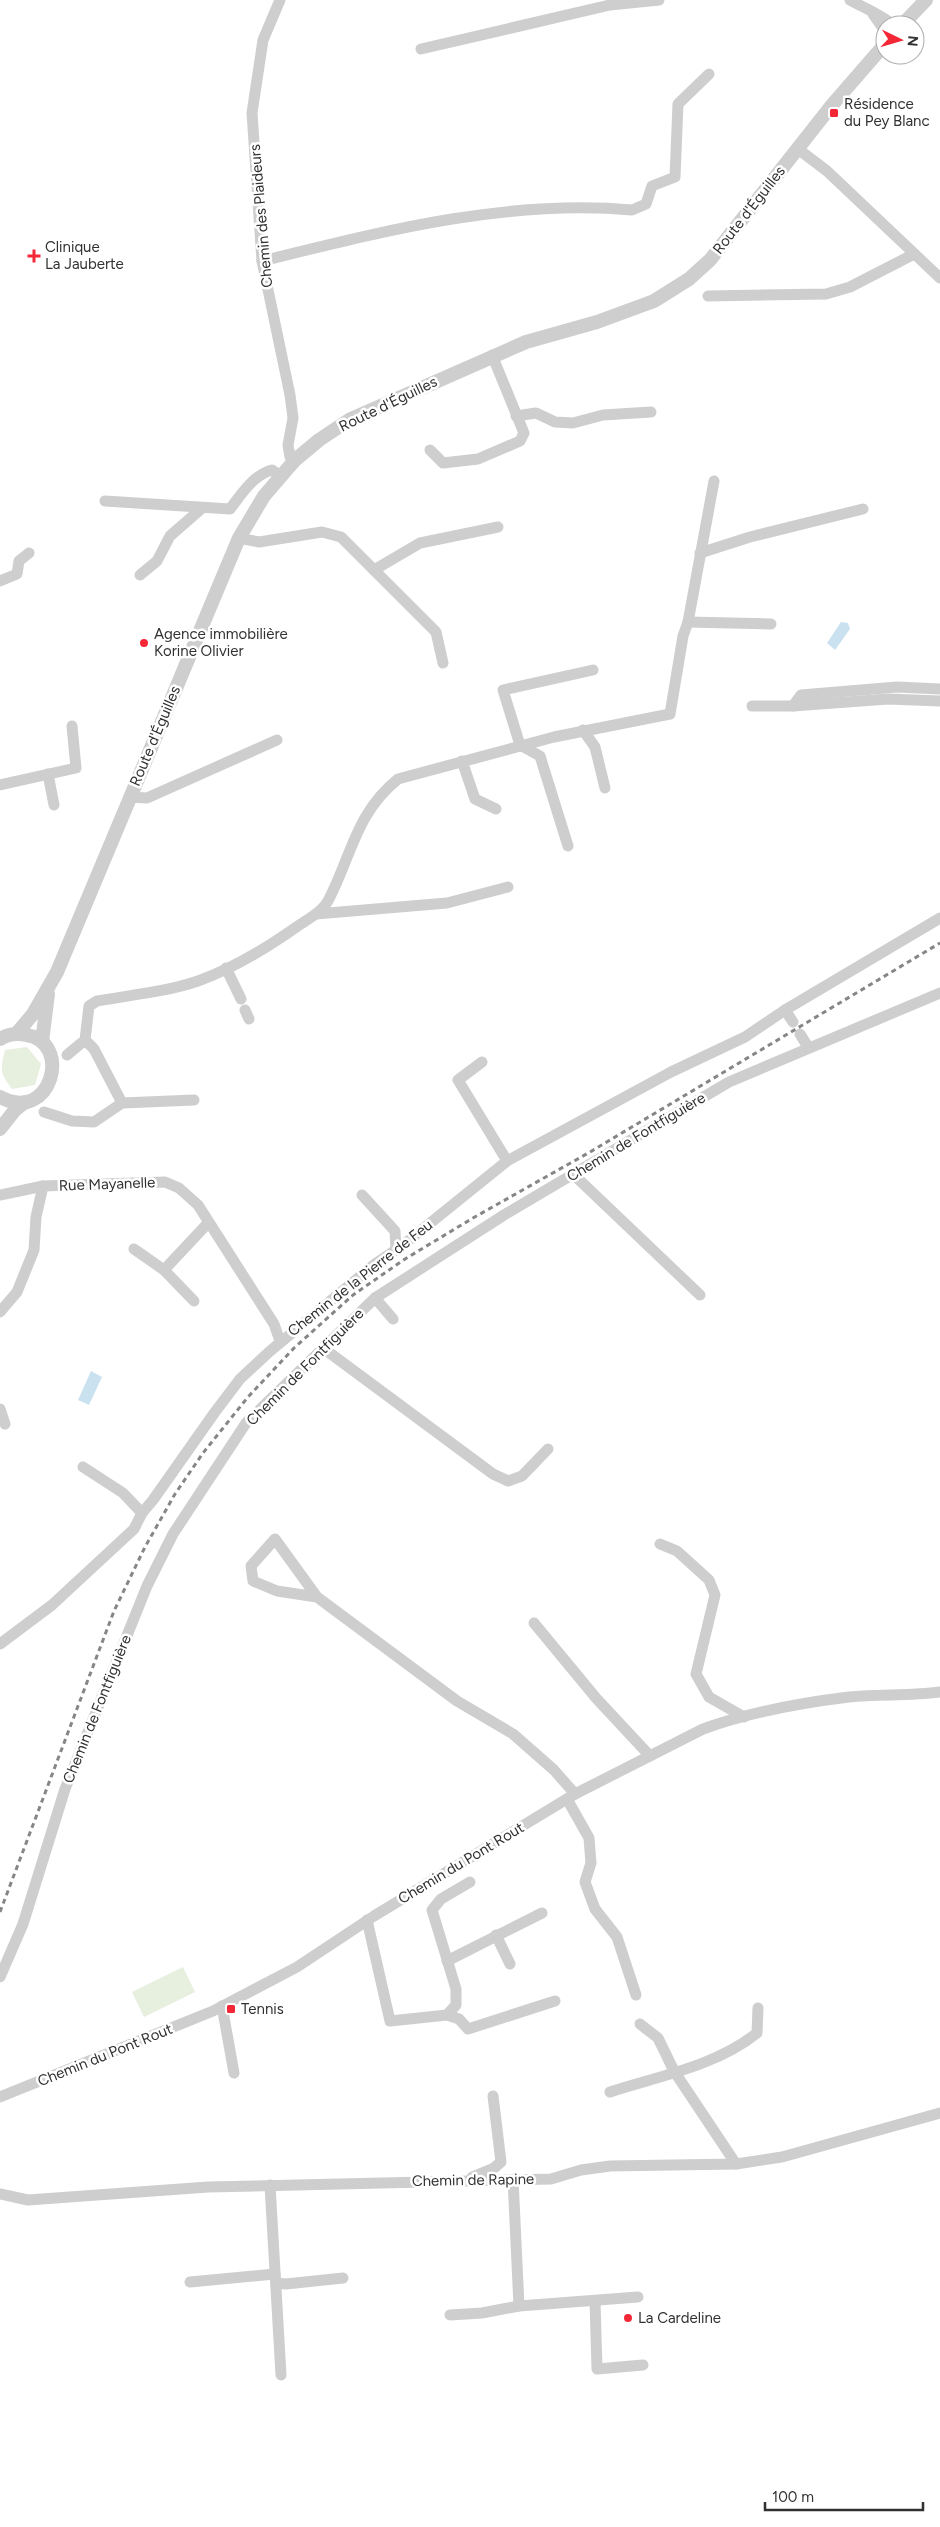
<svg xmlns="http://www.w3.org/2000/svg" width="940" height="2527" viewBox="0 0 940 2527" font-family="Figtree,sans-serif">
	<rect width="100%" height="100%" fill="#fff"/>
	<!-- green -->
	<g fill="#e7efdf">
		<path d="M27,1047L41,1064L35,1085L12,1089C0,1073 0,1071 5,1050Z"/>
		<path d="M183,1967L195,1992L144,2017L132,1992Z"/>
	</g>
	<!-- water -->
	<g fill="#cae1f0">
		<path d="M841,622L848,623L850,629L835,650L827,643Z"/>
		<path d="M91,1371L102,1377L89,1405L78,1400Z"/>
	</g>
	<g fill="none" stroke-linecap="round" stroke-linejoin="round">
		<!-- minor -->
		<g stroke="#cecece" stroke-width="11">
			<path d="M280,0L263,40L252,113L262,261L290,395L293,418L288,445L290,457L295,460"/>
			<path d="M850,0C864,8 882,15 893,25"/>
			<path d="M873,14L885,31"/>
			<path d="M421,49L610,5L659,0"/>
			<path d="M798,149L827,171L940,278"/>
			<path d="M262,261C384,231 506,199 632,210L646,204L652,186L675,177L678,104L709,74"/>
			<path d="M708,296L826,294L850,287L914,254"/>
			<path d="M516,416L536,413L555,422L573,423L603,415L651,412"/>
			<path d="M430,450L443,463L478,459L520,441L524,433L492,355"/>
			<path d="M105,501L230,509C241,495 253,475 272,470L280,476"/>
			<path d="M239,538L259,542L322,532L341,537L436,632L443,663"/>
			<path d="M700,553L750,537L863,509"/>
			<path d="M374,570L420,543L498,527"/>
			<path d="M140,575L157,561L170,536L202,508"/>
			<path d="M0,581L17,574L19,561L29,553"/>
			<path d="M688,622L771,624"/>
			<path d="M752,706H793L888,699L940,701"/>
			<path d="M793,706L801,695L897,687L940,689"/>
			<path d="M583,730L595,747L605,788"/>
			<path d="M462,761L475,799L496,809"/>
			<path d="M48,774L54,805"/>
			<path d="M0,785L76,768L72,726"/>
			<path d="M130,797L147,798L277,740"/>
			<path d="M568,846L540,756L520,745L503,690L593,670"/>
			<path d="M316,914L447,903L508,887"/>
			<path d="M226,968L241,999"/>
			<path d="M245,1010L249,1019"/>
			<path d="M785,1010L793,1022"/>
			<path d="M800,1034L808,1047"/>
			<path d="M85,1040L94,1049L122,1103"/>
			<path d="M67,1055L85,1040L89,1006L97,1001C130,995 166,992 198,981C232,969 265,949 295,928C306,920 323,912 329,899C352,854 356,813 398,779L554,737L670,714L683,636L688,622L714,481"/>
			<path d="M482,1062L458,1080L507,1161"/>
			<path d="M44,1112L72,1121L94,1122L122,1103L194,1100"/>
			<path d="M573,1174L700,1295"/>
			<path d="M0,1195L43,1186L165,1182L179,1188L198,1205L274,1324L280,1341"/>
			<path d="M362,1195L395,1231L396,1250"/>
			<path d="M134,1249L164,1270L194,1301"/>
			<path d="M164,1270L208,1223"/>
			<path d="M375,1298L393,1319"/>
			<path d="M0,1312L17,1292L34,1250L36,1217L43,1186"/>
			<path d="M323,1348L493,1474L508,1481L522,1476L548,1449"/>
			<path d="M0,1409L5,1424"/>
			<path d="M83,1467L123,1493L142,1513"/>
			<path d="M660,1544L677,1551L709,1580L715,1595L696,1674L709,1697L744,1717"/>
			<path d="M317,1597L275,1539L251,1566L253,1581L277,1591L317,1597L457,1701L513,1734L554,1770L575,1794"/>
			<path d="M534,1623L596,1698L650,1756"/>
			<path d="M0,1644L52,1605L134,1529L142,1513L153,1500L215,1412L240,1379L269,1352L375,1264L403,1245L507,1161L671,1072L745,1037L785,1010L940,918"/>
			<path d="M567,1799L589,1838L591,1863L585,1882L595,1909L617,1937L636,1995"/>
			<path d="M367,1920L390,2021L447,2015L459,2019L468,2029L555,2001"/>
			<path d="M496,1935L510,1964"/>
			<path d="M447,1961L542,1913"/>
			<path d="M0,1977L23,1924L65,1789L147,1586L173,1534L246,1423L375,1298L504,1215L729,1082L940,993"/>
			<path d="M222,2006L234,2073"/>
			<path d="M447,2015L456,2005V1989L432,1910L441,1899L470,1882"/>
			<path d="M640,2024L658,2038L674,2071L736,2164"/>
			<path d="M610,2092C659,2076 716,2066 757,2033L758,2008"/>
			<path d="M0,2097L213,2011L297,1967L374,1916L575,1794L703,1729C749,1712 800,1703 849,1697C879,1694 910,1696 940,1692"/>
			<path d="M472,2177L494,2168L501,2162L493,2096"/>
			<path d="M513,2179L519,2306"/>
			<path d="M270,2185L281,2375"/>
			<path d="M0,2194L28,2200L208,2187L551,2179L581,2170L610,2166L736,2164L782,2157L940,2113"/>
			<path d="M190,2282L275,2274"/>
			<path d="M276,2283L286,2284L343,2278"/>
			<path d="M595,2301L597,2369L643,2365"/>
			<path d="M450,2315L482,2313L519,2306L638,2297"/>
		</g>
		<!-- tertiary -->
		<g stroke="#cecece" stroke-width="14">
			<path d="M902,25L926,0"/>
			<path d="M17,1033L33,1014L57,972L239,538L264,496L295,460L319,440L349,420L526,342L597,322L654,301L689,279L710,260L832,105L885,44"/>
			<path d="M0,1039C8,1034 16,1033 26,1035C73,1041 52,1125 0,1097"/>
			<path d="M42,1042L48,994"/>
			<path d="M0,1129L15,1110L25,1102"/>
		</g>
		<!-- rail -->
		<path stroke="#868686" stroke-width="3" stroke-dasharray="5 4" stroke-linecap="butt" d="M0,1912L114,1611L145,1547L175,1494L203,1453L248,1397L294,1348L353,1295L405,1259L473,1218L590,1152L940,943"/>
	</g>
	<!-- markers -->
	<g fill="#f42736" stroke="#fff" stroke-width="2">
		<rect x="829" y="108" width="10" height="10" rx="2.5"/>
		<path d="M31.5 248.5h5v5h5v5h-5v5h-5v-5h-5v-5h5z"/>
		<circle cx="144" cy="643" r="5"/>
		<rect x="226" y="2004" width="10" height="10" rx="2.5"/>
		<circle cx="628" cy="2318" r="5"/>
	</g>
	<g text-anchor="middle" stroke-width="5" stroke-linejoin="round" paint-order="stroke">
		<!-- poi labels -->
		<g font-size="15" fill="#313131" stroke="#fff" text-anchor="start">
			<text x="844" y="109">Résidence<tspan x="844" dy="17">du Pey Blanc</tspan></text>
			<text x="45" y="252">Clinique<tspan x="45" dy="17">La Jauberte</tspan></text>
			<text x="154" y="639">Agence immobilière<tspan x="154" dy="17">Korine Olivier</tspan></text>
			<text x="241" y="2014">Tennis</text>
			<text x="638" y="2323">La Cardeline</text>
		</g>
		<!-- street labels -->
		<g font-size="15" fill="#313131" stroke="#fff">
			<text transform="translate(749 210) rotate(-52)" y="5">Route d'Éguilles</text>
			<text transform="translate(261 216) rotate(-95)" y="5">Chemin des Plaideurs</text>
			<text transform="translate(388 404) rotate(-26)" y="5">Route d'Éguilles</text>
			<text transform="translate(155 736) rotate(-67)" y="5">Route d'Éguilles</text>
			<text transform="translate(636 1137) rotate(-31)" y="5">Chemin de Fontfiguière</text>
			<text transform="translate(107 1184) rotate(-2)" y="5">Rue Mayanelle</text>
			<text transform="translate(360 1278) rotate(-38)" y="5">Chemin de la Pierre de Feu</text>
			<text transform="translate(305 1367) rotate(-45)" y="5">Chemin de Fontfiguière</text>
			<text transform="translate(97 1709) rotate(-68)" y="5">Chemin de Fontfiguière</text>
			<text transform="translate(461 1863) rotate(-31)" y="5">Chemin du Pont Rout</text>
			<text transform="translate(105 2055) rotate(-22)" y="5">Chemin du Pont Rout</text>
			<text transform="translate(473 2180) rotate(-1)" y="5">Chemin de Rapine</text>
		</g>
	</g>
	<!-- north arrow -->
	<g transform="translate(900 40) rotate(95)"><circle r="24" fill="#ffffff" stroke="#adadad"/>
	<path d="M0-4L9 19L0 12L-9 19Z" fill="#f42736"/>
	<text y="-8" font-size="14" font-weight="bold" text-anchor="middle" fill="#313131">N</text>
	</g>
	<!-- scale -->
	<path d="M765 2502v8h158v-8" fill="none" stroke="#313131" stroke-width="2.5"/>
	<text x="772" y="2502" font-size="15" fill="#313131" stroke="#ffffff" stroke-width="4" paint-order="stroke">100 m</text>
</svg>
